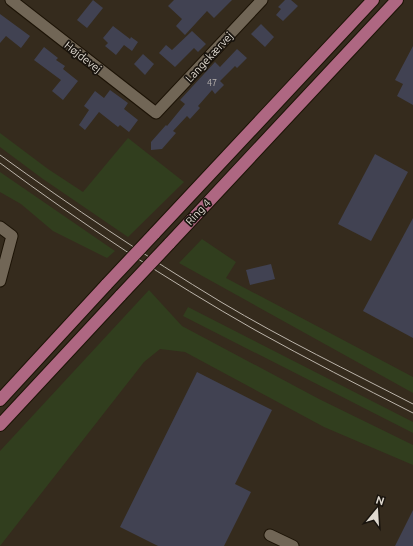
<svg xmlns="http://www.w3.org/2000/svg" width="413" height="546" viewBox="0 0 413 546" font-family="Ubuntu,sans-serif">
	<rect width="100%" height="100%" fill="#352b1d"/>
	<!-- green -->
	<g fill="#313e1e">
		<path d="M0,133L48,169L83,192L128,138L184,182L128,237L43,179L0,147Z"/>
		<path d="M0,172L115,251L107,258L53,231L21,204L0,192Z"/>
		<path d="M202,239L236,262L226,278L413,377V393L179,263Z"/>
		<path d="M149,290L182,326L319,399L413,445V465L324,427L185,352L160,349L144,362L0,546V451Z"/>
		<path d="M188,307L413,422V433L183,316Z"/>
	</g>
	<!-- building -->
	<g fill="#414252">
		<path d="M93,0L103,8L87,28L77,20Z"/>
		<path d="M174,0H232L214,18L207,11L185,35L176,26L182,19L168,6Z"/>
		<path d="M285,0H291L298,6L283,21L276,15L281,9L278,7Z"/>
		<path d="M0,14L30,36L21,48L6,36L0,43Z"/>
		<path d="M261,24L274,37L265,47L251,34Z"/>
		<path d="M113,26L130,39L131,37L138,42L132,51L124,45L116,55L105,46L108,43L103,38Z"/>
		<path d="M192,31L206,44L198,52L194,48L175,67L159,53L166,45L172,50Z"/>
		<path d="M413,46V105L397,96L403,84L395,80Z"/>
		<path d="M44,47L58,58L56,60L65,66L63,69L78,81L63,100L52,91L61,80L34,60Z"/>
		<path d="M237,49L247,58L237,68L235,66L220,81L224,85L215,94L212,90L198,106L200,108L190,119L187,116L173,131L176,133L162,149L151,150V142L166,125L167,126L185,104L180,100L215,62L220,67Z"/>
		<path d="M143,54L154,64L145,75L134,64Z"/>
		<path d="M110,90L128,103L124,109L138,120L129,132L120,125L118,127L99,112L85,130L79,125L89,110L84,106L95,91L104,98Z"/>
		<path d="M375,154L408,172L371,241L338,224Z"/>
		<path d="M413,218V338L363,311Z"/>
		<path d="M271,264L275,279L250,285L246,270Z"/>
		<path d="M197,372L272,410L235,484L251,492L224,546H158L120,527Z"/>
		<path d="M413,510V546H395Z"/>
	</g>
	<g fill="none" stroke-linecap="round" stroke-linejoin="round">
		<!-- street casing -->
		<g stroke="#1c1306" stroke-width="13">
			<g id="street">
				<path d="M11,0L156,113L262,0"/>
				<path d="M0,227L12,236L0,281"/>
				<path d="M270,535L293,546"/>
			</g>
		</g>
		<!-- primary casing -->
		<g stroke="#1c1306" stroke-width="14">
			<g id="primary">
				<path d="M154,234L373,0"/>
				<path d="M169,244L397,0"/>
				<path d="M0,400L107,284"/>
				<path d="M0,425L121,295"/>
			</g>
		</g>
		<!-- street -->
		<use href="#street" stroke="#716656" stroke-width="11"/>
		<!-- primary -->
		<use href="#primary" stroke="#ae6782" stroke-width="12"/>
		<!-- tram -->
		<g stroke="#bbb4aa" stroke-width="1">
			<path d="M0,155C72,207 145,256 221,302C283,339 349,371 413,404"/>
			<path d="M0,163C82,224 167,280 255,330C307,359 360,386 413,413"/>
		</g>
		<!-- primary-bridge casing -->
		<g stroke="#1c1306" stroke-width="14" stroke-linecap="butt">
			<g id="primary-bridge">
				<path d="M107,284L154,234"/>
				<path d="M121,295L169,244"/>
			</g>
		</g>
		<!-- primary-bridge -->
		<use href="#primary-bridge" stroke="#ae6782" stroke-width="12"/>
	</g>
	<g text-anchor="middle" stroke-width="3.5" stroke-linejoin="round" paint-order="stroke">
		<!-- number labels -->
		<g font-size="9" fill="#b8b3b0">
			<text x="212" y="86">47</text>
		</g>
		<!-- street labels -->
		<g font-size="11" fill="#dfd9d0" stroke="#19140e">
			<text transform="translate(83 57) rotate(38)" y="4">Højdevej</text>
			<text transform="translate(209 57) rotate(-47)" y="4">Langekærvej</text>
			<text transform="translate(198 212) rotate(-47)" y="4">Ring 4</text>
		</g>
	</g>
	<!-- north arrow -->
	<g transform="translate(377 510) rotate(18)" stroke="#19140e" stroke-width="3" paint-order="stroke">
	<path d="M0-3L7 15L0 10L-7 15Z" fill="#dfd9d0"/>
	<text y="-6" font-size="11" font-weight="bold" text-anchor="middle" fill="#dfd9d0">N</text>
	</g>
</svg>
